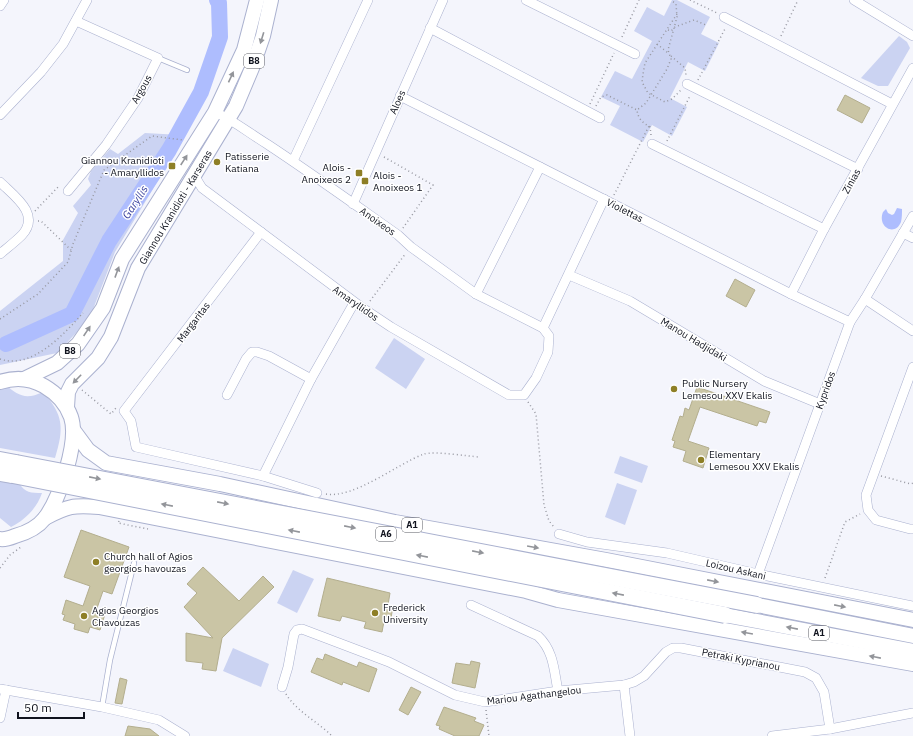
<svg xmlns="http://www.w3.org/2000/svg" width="913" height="736" viewBox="0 0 913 736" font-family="'IBM Plex Sans',sans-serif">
	<rect width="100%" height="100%" fill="#f4f5fc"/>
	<!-- green -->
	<g fill="#cbd3f2">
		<path d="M672,0H677L710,17L701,34L719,43L705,71L688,62L670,98L687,107L672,136L652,125L643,142L610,125L620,106L601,97L615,71L632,79L652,41L634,31L647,7L664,16Z"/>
		<path d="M899,36L907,42L910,48L888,86H878L861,78Z"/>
		<path d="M145,133L181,135L153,189L115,252L92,312L76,333L57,353L0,365V311L63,261V240L78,213L73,206L91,185L88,179L91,171L110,149L118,154Z"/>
		<path d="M394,338L425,359L406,389L375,368Z"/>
		<path d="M5,384C18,396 26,400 43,392C64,415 64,429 55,458L0,448V386Z"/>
		<path d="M620,456L648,466L642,483L614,473Z"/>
		<path d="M0,479L19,483C25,493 31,493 42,493C37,508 25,520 11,527L0,518Z"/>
		<path d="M617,483L637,490L625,525L605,517Z"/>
		<path d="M293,570L314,579L297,613L277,603Z"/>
		<path d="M233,648L269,664L261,687L223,671Z"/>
	</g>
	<!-- water -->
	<path fill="#aebdfe" d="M897,208L902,209C902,213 902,218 901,222C895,237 877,227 883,212L886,209L888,213L892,215L894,214Z"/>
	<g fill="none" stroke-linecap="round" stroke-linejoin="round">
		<!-- river -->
		<path stroke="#aebdfe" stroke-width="16" d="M6,344L72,314L109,241L169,150L201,92L220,37L219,3L217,0"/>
	</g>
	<!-- building -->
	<g fill="#cac5a5" stroke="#b3ae8e">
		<path d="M845,95L870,108L862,123L837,110Z"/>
		<path d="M735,279L755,290L746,307L726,296Z"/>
		<path d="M697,387L770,412L766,423L759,421L757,426L700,407L688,441L709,448L703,468L683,461L686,451L673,447L675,441L672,440L680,416L683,417L685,408L689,410Z"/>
		<path d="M81,530L129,547L112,594L103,591L96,611L105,614L100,630L90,627L88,633L74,629L75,624L63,620L65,615L62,614L66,600L83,606L90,586L64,577Z"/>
		<path d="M203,567L239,601L263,576L274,587L222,638L216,671L202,669L203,663L186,661V633L213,638L184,607L197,593L187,584Z"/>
		<path d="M327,578L390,593L388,605L393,606L391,618L385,616L382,632L364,628L366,622L342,616L340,621L318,616Z"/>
		<path d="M325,654L357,667L359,662L377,669L369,692L343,682L342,685L311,672L317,658L323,660Z"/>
		<path d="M471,661L480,663L475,688L452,683L456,663L470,665Z"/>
		<path d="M120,678L127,680L122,704L115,703Z"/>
		<path d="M411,687L421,692L408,715L399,710Z"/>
		<path d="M444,707L476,718L474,721L484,725L479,736H455L439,729L440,726L436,725Z"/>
		<path d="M128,726L150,729L159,736H125Z"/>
	</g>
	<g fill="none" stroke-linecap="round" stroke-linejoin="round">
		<!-- service casing -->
		<g stroke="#aab1cf" stroke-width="6">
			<g id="service">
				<path d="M158,58L187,70"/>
				<path d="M102,707L110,660L134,563"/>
			</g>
		</g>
		<!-- minor casing -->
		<g stroke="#aab1cf" stroke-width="10">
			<g id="minor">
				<path d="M526,0L635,54"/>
				<path d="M854,0L913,36"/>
				<path d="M0,6L4,0"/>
				<path d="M724,17L892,104"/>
				<path d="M430,28L600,118"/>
				<path d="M687,84L858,169"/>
				<path d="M400,96L791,294L850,322"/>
				<path d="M215,112C233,120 249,133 267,144C311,173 354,204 398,235L411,247L476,294L543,328"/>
				<path d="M0,115L41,72L63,44L87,0"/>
				<path d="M652,144L824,229"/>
				<path d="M293,161L368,0"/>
				<path d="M194,175L202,188L364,309L391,327L509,395H524L536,378L548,352L549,336L543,328L604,199"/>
				<path d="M0,182C14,196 41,214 22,235C15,242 7,248 0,254"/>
				<path d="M68,191L106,145L138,98L158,58L76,21"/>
				<path d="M353,204L443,0"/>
				<path d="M261,232L124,411L131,421L136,447L263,476L317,493"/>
				<path d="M903,233L913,238"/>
				<path d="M569,275L630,301L764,381L820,404"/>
				<path d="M476,294L540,167"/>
				<path d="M791,294L824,229L913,68"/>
				<path d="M865,299L913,331"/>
				<path d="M913,367L866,495L868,510L876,520L910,529H913"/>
				<path d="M227,395L246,359L252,352H257L269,356L311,379"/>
				<path d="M263,476L311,379L354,303"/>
				<path d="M559,534L587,542L667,553L758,574L913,606"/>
				<path d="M758,574L850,322L865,299L913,216"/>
				<path d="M471,605L538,636C554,651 554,671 558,691"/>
				<path d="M624,685L630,736"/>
				<path d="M282,687L288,667L294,634L297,630L302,629L389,662L455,695L485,702L558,691L624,685L634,682L644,676L666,652L673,648H681L805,672L816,678L824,692L830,729"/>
				<path d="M0,689L102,707L159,720L185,736"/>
				<path d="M0,718L6,690"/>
				<path d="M772,736L830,729L913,713"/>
			</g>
		</g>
		<!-- primary casing -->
		<g stroke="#aab1cf" stroke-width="16">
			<g id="primary">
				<path d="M24,379L57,363L78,344L103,308L122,259L215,112L244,50L257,0"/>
				<path d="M0,382C15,377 30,378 44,386C56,393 66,403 71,417C79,441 60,498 45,518C38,527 26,533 15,536C10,538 5,540 0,539"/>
				<path d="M67,407L68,392L72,384L98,358L111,337L138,268L236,106L252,68L263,36L271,0"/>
			</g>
		</g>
		<!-- trunk casing -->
		<g stroke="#aab1cf" stroke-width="16">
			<g id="trunk">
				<path d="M74,431L88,450L106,463L220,484L395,522L606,560L913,620"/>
				<path d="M45,518C68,506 73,505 99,507L526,591L558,600L913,664"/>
				<path d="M746,602L757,605L913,636"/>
				<path d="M713,615H725L913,651"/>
			</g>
		</g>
		<!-- motorway casing -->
		<g stroke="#aab1cf" stroke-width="18">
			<g id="motorway">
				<path d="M0,460L16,463"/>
				<path d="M0,473L13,475"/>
			</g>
		</g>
		<!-- path -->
		<g stroke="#9798a1" stroke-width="1.5" stroke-dasharray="1 3" stroke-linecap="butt">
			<path d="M690,0L717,13"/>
			<path d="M677,14L645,63L643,74L642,82L648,93L665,102L672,99L681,90"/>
			<path d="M668,30L671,31L675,27L694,20L706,25"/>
			<path d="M781,36L798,0"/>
			<path d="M622,37L639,0"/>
			<path d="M657,44L668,53"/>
			<path d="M671,56L685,68L686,75"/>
			<path d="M698,80L726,27"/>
			<path d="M590,104L614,53"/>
			<path d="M596,106L601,97L607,95L637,110"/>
			<path d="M651,135L650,127C643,123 638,119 637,110L646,103L659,82L667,69L671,59L668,50L677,17L676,4L671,0"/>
			<path d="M667,141L690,96"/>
			<path d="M384,157L433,185L403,228"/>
			<path d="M614,195L649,126"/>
			<path d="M35,211L58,187L59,188"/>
			<path d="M38,221H41L71,250"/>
			<path d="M370,301L406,253"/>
			<path d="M0,319L38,294L68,262L73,244L104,170L152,136L183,140"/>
			<path d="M0,359C32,370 64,334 83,313"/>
			<path d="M82,390L111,414L116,408"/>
			<path d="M528,402L536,414L544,505L549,521L554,527"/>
			<path d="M881,476L911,484L913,483"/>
			<path d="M326,494C354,499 397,464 424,454C434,451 467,456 479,457"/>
			<path d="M119,521L118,523L148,529"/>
			<path d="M0,568L10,555L21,547"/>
			<path d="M825,578L845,522L860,514"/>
			<path d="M286,694C296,711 318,722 332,736"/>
			<path d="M486,710L489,736"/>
		</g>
		<!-- service -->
		<use href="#service" stroke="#fff" stroke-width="4.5"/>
		<!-- minor -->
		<use href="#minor" stroke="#fff" stroke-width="9"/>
		<!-- primary -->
		<use href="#primary" stroke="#fff" stroke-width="14"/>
		<!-- trunk -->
		<use href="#trunk" stroke="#fff" stroke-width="14"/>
		<!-- motorway -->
		<use href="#motorway" stroke="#fff" stroke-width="16"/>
		<!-- motorway-bridge casing -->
		<g stroke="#aab1cf" stroke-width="18" stroke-linecap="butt">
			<g id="motorway-bridge">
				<path d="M16,463L757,605"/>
				<path d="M13,475L725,615"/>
			</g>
		</g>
		<!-- motorway-bridge -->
		<use href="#motorway-bridge" stroke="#fff" stroke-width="16"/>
	</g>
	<!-- one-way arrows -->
	<defs><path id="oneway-solid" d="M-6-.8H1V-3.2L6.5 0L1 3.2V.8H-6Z"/></defs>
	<g fill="#93959a">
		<use href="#oneway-solid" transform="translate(262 38) rotate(107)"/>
		<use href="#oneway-solid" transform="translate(231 77) rotate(-65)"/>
		<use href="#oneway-solid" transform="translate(184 160) rotate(-57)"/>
		<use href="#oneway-solid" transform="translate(117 272) rotate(-70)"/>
		<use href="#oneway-solid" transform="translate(87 331) rotate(-56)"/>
		<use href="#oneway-solid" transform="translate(77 379) rotate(134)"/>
		<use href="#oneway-solid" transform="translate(95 478) rotate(11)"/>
		<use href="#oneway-solid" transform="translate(223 503) rotate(11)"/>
		<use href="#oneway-solid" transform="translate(167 505) rotate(-169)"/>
		<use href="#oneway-solid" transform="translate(350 527) rotate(11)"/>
		<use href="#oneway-solid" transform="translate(294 531) rotate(-169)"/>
		<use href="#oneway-solid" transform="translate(533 547) rotate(10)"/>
		<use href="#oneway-solid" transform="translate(478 552) rotate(11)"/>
		<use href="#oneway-solid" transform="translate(422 556) rotate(-169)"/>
		<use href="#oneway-solid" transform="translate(713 581) rotate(11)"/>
		<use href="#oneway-solid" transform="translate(618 594) rotate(-169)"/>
		<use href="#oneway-solid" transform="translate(840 606) rotate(11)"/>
		<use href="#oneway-solid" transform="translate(792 628) rotate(-169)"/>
		<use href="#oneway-solid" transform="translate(747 633) rotate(-170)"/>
		<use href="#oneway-solid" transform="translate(875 657) rotate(-169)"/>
	</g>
	<!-- markers -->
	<g fill="#8e7f26" stroke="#fff" stroke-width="1.5">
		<circle cx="217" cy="162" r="4"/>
		<rect x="168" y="162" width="8" height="8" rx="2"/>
		<rect x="355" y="169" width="8" height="8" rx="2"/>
		<rect x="361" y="177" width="8" height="8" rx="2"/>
		<circle cx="674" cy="389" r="4"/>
		<circle cx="701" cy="460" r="4"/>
		<circle cx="96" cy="562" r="4"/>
		<circle cx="375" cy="613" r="4"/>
		<circle cx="84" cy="616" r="4"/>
	</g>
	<g text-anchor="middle" stroke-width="3" stroke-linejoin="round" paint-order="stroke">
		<!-- shield labels -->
		<g fill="#fff" stroke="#585a62" stroke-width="1">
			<rect x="244" y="54" width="20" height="14" rx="3"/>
			<rect x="60" y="344" width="20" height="14" rx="3"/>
			<rect x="402" y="518" width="20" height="14" rx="3"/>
			<rect x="376" y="527" width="20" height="14" rx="3"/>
			<rect x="809" y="626" width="20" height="14" rx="3"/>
		</g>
		<g font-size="9" font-weight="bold" fill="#10131e">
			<text x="254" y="64">B8</text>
			<text x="70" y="354">B8</text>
			<text x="412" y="528">A1</text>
			<text x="386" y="537">A6</text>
			<text x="819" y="636">A1</text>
		</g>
		<!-- street labels -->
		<g font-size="10" fill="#10131e" stroke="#fff">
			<text transform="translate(141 89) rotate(-61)" y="4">Argous</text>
			<text transform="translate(397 102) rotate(-66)" y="4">Aloes</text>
			<text transform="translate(851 181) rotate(-61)" y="4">Zinias</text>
			<text transform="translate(175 207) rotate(-59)" y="4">Giannou Kranidioti - Karseras</text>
			<text transform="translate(625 210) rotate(27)" y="4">Violettas</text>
			<text transform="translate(378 221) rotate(35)" y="4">Anoixeos</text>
			<text transform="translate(356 303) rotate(35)" y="4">Amaryllidos</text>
			<text transform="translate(193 322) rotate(-53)" y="4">Margaritas</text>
			<text transform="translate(694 339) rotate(31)" y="4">Manou Hadjidaki</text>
			<text transform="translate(825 390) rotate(-70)" y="4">Kypridos</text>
			<text transform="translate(736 569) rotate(13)" y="4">Loizou Askani</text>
			<text transform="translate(741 659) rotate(11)" y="4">Petraki Kyprianou</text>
			<text transform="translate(534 695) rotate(-7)" y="4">Mariou Agathangelou</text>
		</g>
		<!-- poi labels -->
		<g font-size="10" fill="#10131e" stroke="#fff" text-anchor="start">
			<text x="225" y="160">Patisserie<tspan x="225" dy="12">Katiana</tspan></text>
			<text x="164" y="164" text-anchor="end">Giannou Kranidioti<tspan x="164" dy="12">- Amaryllidos</tspan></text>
			<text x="351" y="171" text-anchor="end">Alois -<tspan x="351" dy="12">Anoixeos 2</tspan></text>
			<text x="373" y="179">Alois -<tspan x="373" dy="12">Anoixeos 1</tspan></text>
			<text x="682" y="387">Public Nursery<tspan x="682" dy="12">Lemesou XXV Ekalis</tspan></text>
			<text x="709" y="458">Elementary<tspan x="709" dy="12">Lemesou XXV Ekalis</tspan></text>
			<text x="104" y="560">Church hall of Agios<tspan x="104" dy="12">georgios havouzas</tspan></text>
			<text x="383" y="611">Frederick<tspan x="383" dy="12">University</tspan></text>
			<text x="92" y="614">Agios Georgios<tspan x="92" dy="12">Chavouzas</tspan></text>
		</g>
		<!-- water labels -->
		<g font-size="11" font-style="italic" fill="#39419e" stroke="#fff">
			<text transform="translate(135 202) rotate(-57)" y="4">Garyllis</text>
		</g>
	</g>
	<!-- scale -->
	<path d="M18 712v6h66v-6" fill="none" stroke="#10131e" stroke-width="2"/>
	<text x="24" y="712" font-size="12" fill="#10131e" stroke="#ffffff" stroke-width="3" paint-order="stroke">50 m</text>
</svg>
